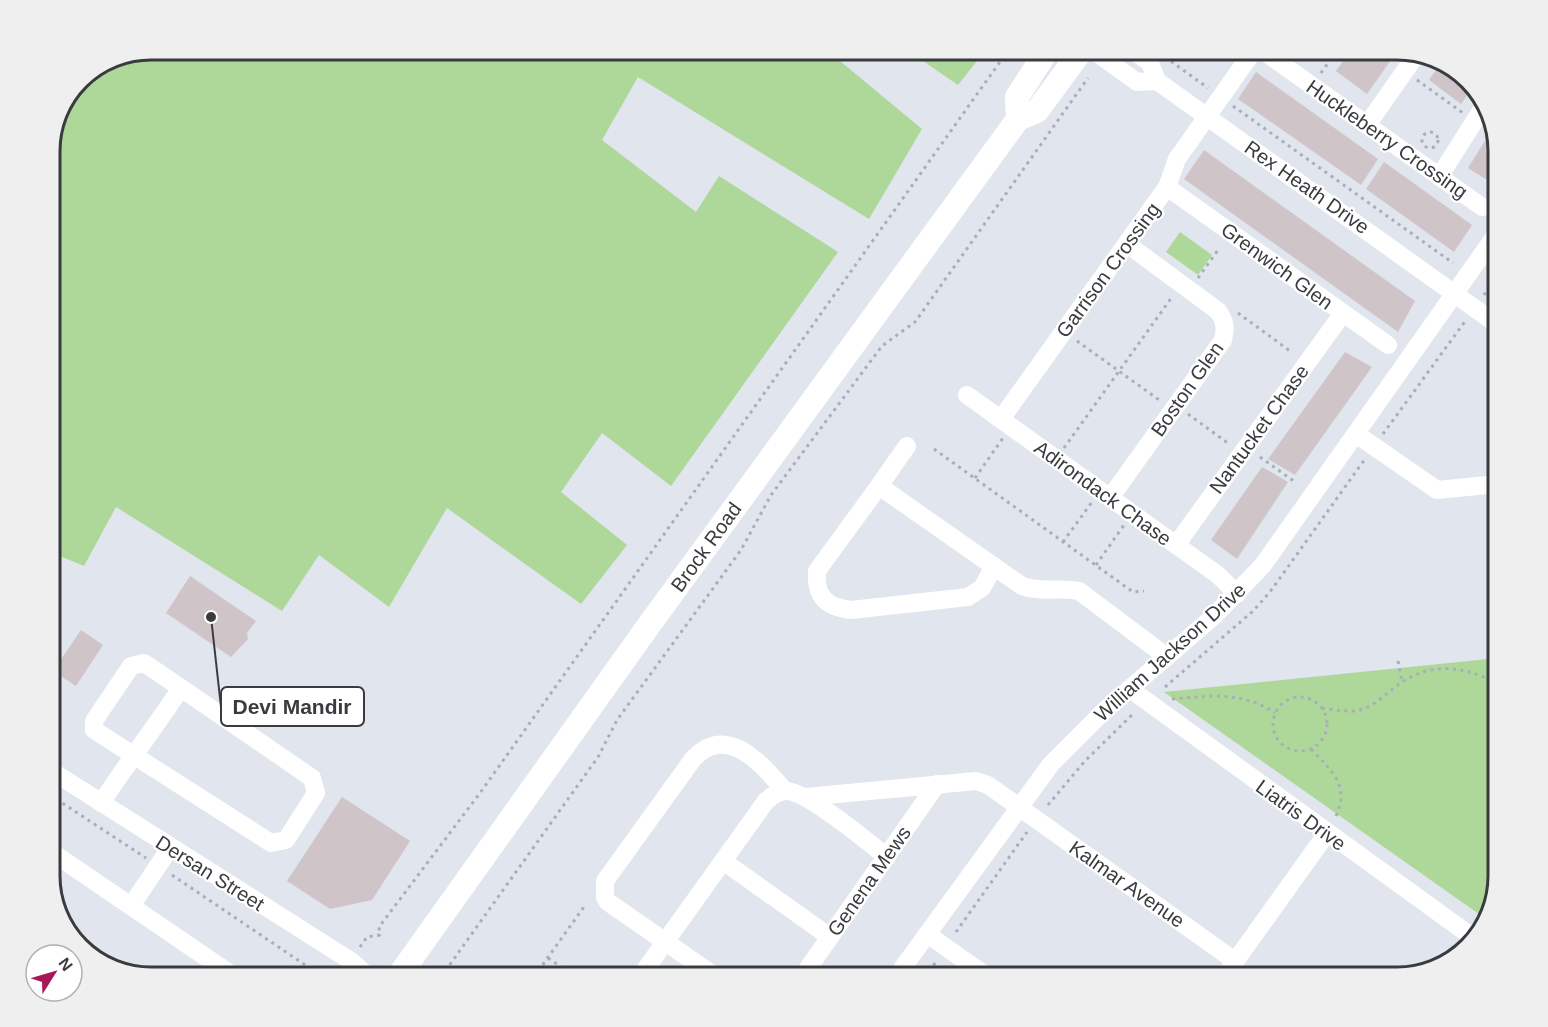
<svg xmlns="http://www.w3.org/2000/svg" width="1548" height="1027" viewBox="0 0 1548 1027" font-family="Arial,sans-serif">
	<rect width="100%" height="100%" fill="#e0e5ee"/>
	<!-- green -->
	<g fill="#add89a">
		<path d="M910,52H984L958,85Z"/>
		<path d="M848,53L840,61L922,129L869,219L638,77L602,140L696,212L719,176L838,252L671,486L602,433L561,492L627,545L581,604L447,508L389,607L319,555L282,611L116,507L84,566L50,552V144L79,79L112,57Z"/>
		<path d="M1180,232L1212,255L1198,275L1166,252Z"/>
		<path d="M1498,658V877L1486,919L1164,692Z"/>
	</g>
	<!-- building -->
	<g fill="#cfc5c9">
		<path d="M1308,50H1327L1320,59Z"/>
		<path d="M1351,50H1398L1367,94L1336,71Z"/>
		<path d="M1441,63L1453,66L1473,87L1461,104L1429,80Z"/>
		<path d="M1256,72L1378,159L1361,185L1238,99Z"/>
		<path d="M1493,128L1498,144V187L1468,168Z"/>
		<path d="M1204,150L1415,301L1398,332L1184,179Z"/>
		<path d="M1384,162L1472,225L1454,252L1366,189Z"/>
		<path d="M1345,352L1372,367L1295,475L1268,459Z"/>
		<path d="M1262,467L1288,482L1237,559L1211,540Z"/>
		<path d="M190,576L256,621L247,633L248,639L231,657L166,613Z"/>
		<path d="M81,630L103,645L76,686L53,671Z"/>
		<path d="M342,797L410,841L372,900L330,909L287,881Z"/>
	</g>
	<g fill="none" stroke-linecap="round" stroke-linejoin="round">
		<!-- path -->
		<g stroke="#aaaeb6" stroke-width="3" stroke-dasharray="3 4.5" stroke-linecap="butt">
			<path d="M1165,57L1208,88"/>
			<path d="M1321,73L1337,50"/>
			<path d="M1417,80L1463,113"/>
			<path d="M1233,106L1453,263"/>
			<circle cx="1430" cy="140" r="8"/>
			<path d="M1198,278L1218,250"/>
			<path d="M1484,295L1498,275"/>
			<path d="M1238,313L1290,351"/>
			<path d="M1077,341L1162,402"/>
			<path d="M1188,414L1229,444"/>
			<path d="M1383,434L1466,320"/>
			<path d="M1064,448L1172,297"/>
			<path d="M934,449L1133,592L1144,591"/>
			<path d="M1260,457L1295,482"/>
			<path d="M975,478L1003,438"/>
			<path d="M1063,542L1092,502"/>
			<path d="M1096,565L1124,525"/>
			<path d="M1398,661L1402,682"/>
			<path d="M1165,687L1252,612L1270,592L1365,459"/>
			<circle cx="1300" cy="724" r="27"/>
			<path d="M1172,699C1210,696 1242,691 1275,713"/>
			<path d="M1322,708C1336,710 1350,713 1363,709C1379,703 1388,691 1402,682C1434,661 1467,667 1498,684"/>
			<path d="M1311,749C1332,771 1350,785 1336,816"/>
			<path d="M50,795L146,858"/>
			<path d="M1048,805L1084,762L1133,714"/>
			<path d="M172,875L323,977"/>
			<path d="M956,932L1027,832"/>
			<path d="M360,947L367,937L380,935L379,927L480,793L1007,52"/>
			<path d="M548,958L576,977"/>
			<path d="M441,977L598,757L617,720L741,550L771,495L882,346L915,322L1088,78"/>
			<path d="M534,977L586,904"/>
			<path d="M924,977L936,962"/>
		</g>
		<!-- minor -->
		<g stroke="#fff" stroke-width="18">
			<path d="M1262,50L1482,207"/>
			<path d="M1094,51L1137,82L1157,81"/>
			<path d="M1134,51L1150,63L1157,81L1498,325"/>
			<path d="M1367,125L1416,55"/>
			<path d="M1439,177L1486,103"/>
			<path d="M1167,187L1388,345"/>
			<path d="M967,395L1218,575L1237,594"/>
			<path d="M1001,419L1167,187L1177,159L1254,50"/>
			<path d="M1356,434L1437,490L1498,484"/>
			<path d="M907,446L879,486L1022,586C1040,593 1060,587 1079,591L1167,657"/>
			<path d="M879,486L817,571C815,598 827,607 851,610L968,597L982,588L994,566"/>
			<path d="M1110,498L1223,340C1226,327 1225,321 1218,311L1127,244"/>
			<path d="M1176,545L1343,313"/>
			<path d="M1130,689L1475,939"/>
			<path d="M50,770L351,961L369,977"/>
			<path d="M806,797L976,781L988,785L1235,961"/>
			<path d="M101,803C127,764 155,727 181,688L144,663L131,666L94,721V730L271,843L286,840L316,793L312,778L181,688"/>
			<path d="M50,851L235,977"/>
			<path d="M723,861L830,937"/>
			<path d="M131,906L170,848"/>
			<path d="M927,934L988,977"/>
			<path d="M640,977L766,801C772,796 778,791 786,791C807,791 868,842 887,857"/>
			<path d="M716,977L608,902L605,897V881L693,759C727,723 761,763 784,790"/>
			<path d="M802,977L937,784"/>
			<path d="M896,977L1051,764L1105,710L1214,616L1263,565L1498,232"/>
			<path d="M1224,977L1327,833"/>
		</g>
		<!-- major -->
		<g stroke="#fff" stroke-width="24">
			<path d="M1018,119L1017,97L1046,52"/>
			<path d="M398,977L649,625L1018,119L1037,111L1081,51"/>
		</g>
	</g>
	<g text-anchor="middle" stroke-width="4.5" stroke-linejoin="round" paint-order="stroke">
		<!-- street labels -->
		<g font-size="20" fill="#393b3e" stroke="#fff">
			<text transform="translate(1387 139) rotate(35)" y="7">Huckleberry Crossing</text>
			<text transform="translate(1307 187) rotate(35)" y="7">Rex Heath Drive</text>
			<text transform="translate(1277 266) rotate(36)" y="7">Grenwich Glen</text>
			<text transform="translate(1108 270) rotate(-54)" y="7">Garrison Crossing</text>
			<text transform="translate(1187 389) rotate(-55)" y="7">Boston Glen</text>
			<text transform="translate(1259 429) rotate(-54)" y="7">Nantucket Chase</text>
			<text transform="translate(1103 493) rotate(36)" y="7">Adirondack Chase</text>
			<text transform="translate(706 547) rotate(-54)" y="7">Brock Road</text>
			<text transform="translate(1170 652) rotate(-42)" y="7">William Jackson Drive</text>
			<text transform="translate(1301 815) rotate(36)" y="7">Liatris Drive</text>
			<text transform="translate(210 873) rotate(32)" y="7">Dersan Street</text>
			<text transform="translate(869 881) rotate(-55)" y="7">Genena Mews</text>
			<text transform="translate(1127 884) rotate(35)" y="7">Kalmar Avenue</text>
		</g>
	</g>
	<!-- crop -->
	<path d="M0 0H1548V1027H0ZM151 60H1397A91 91 0 0 1 1488 151V876A91 91 0 0 1 1397 967H151A91 91 0 0 1 60 876V151A91 91 0 0 1 151 60Z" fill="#efeff0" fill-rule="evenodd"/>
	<path fill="none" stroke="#393b3e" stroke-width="3" d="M151 60H1397A91 91 0 0 1 1488 151V876A91 91 0 0 1 1397 967H151A91 91 0 0 1 60 876V151A91 91 0 0 1 151 60Z"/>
	<!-- callouts -->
	<path fill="none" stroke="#393b3e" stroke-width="2" d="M211 617L221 707"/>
	<circle fill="#393b3e" stroke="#fff" stroke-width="2" cx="211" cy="617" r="6"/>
	<rect fill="#fff" stroke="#393b3e" stroke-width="2" x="221" y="687" width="143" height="39" rx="6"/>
	<g font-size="21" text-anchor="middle" font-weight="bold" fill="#393b3e">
		<text x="292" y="714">Devi Mandir</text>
	</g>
	<!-- north arrow -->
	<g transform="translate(54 973) rotate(53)"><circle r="28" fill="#ffffff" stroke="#b0b1b2" stroke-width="1.5"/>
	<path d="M0-4.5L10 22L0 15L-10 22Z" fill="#a71858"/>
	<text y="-9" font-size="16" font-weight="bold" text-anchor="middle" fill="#393b3e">N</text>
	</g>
</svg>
